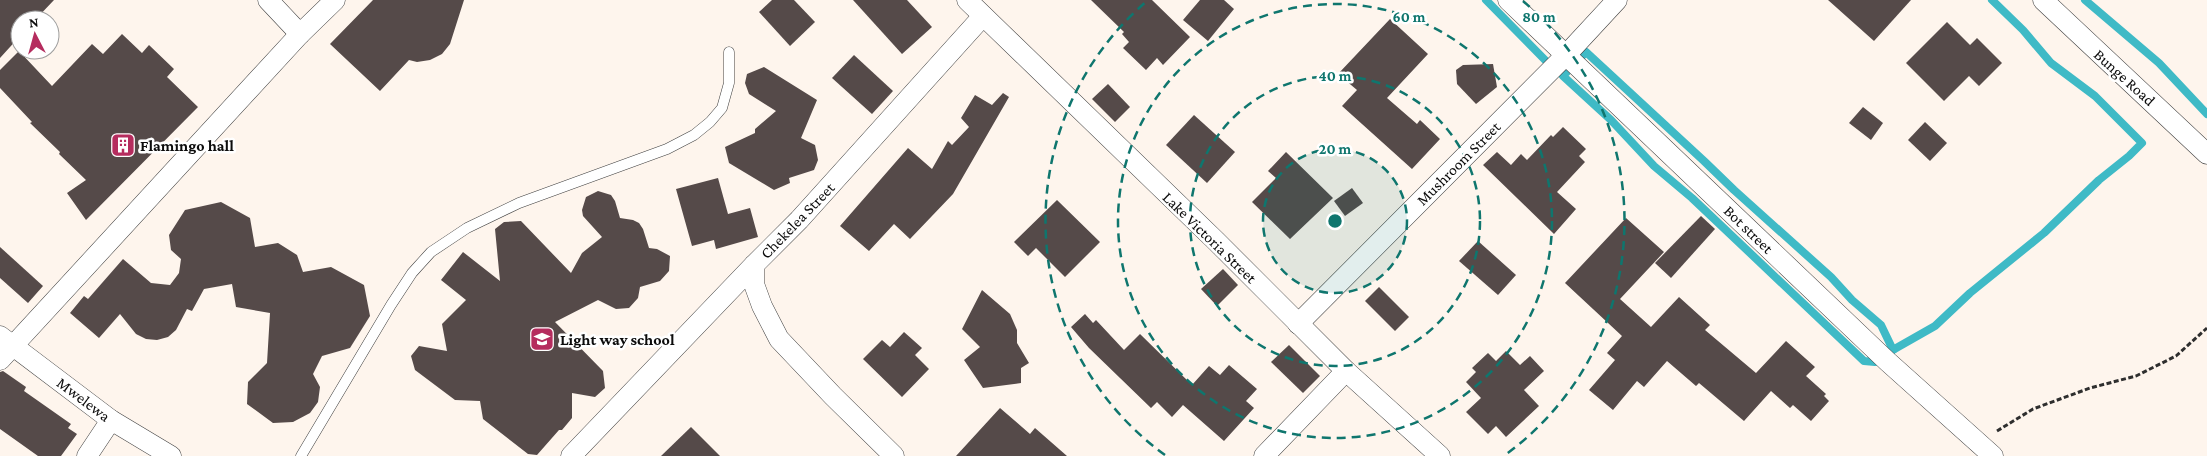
<svg xmlns="http://www.w3.org/2000/svg" width="2207" height="456" viewBox="0 0 2207 456" font-family="'Crimson Pro',serif">
	<rect width="100%" height="100%" fill="#fef5ed"/>
	<g fill="none" stroke-linecap="round" stroke-linejoin="round">
		<!-- stream -->
		<g stroke="#3fbac6" stroke-width="8">
			<path d="M1486,0L1547,62"/>
			<path d="M2085,0L2159,63L2207,114"/>
			<path d="M1891,351L1935,326L1970,293L2044,233L2099,180L2129,156L2142,143L2095,96L2051,63L2023,30L1992,0"/>
			<path d="M1875,362L1864,361L1692,198L1654,166L1611,120L1563,76L1586,52L1704,161L1734,190L1831,277L1852,300L1881,325L1893,350"/>
		</g>
	</g>
	<!-- building -->
	<g fill="#554a49">
		<path d="M0,0H54L35,20H20V36L0,58Z"/>
		<path d="M373,0H464L450,44L442,54L430,60L417,62L409,60L380,91L330,44Z"/>
		<path d="M772,0H794L815,22L790,46L759,12Z"/>
		<path d="M853,0H907L932,27L902,54Z"/>
		<path d="M1091,0H1152L1190,37L1163,65L1157,58L1146,70L1123,48L1129,42L1122,34L1124,32Z"/>
		<path d="M1200,0H1224L1234,9L1208,41L1183,20Z"/>
		<path d="M1828,0H1911L1874,41Z"/>
		<path d="M1390,19L1428,54L1387,98L1417,124L1420,120L1440,139L1412,169L1342,106L1357,90L1338,74Z"/>
		<path d="M1947,22L1970,45L1977,38L2002,63L1979,86L1969,76L1944,101L1906,63Z"/>
		<path d="M122,34L142,53L149,45L174,69L167,77L198,107L86,220L67,193L86,180L59,154L60,152L30,123L32,122L0,88V70L19,51L52,86L92,44L103,54Z"/>
		<path d="M854,55L893,91L872,114L832,78Z"/>
		<path d="M1493,64L1497,87L1476,104L1457,84L1456,70L1463,65Z"/>
		<path d="M764,67L817,100L801,138L815,145L818,160L814,170L789,178L790,183L774,190L729,163L725,147L755,133V129L776,111L749,94L745,83L747,74Z"/>
		<path d="M1108,84L1130,107L1115,122L1092,99Z"/>
		<path d="M1003,93L1009,97L953,194L910,239L894,224L869,251L840,226L908,148L932,169L948,141L952,145L969,127L961,118L975,95L992,105Z"/>
		<path d="M1863,107L1883,123L1871,140L1849,123Z"/>
		<path d="M1194,115L1235,152L1207,183L1166,145Z"/>
		<path d="M1925,122L1947,143L1930,161L1908,140Z"/>
		<path d="M1563,127L1586,149L1579,156L1585,162L1557,192L1576,209L1554,234L1483,165L1497,152L1511,165L1521,154L1527,160L1551,135L1553,137Z"/>
		<path d="M1286,152L1333,198L1290,239L1252,202L1276,178L1268,171Z"/>
		<path d="M718,178L728,214L750,208L758,237L716,249L714,240L692,246L676,189Z"/>
		<path d="M1352,188L1363,203L1345,216L1334,201Z"/>
		<path d="M598,191L611,195L615,201L620,218L633,220L639,223L643,229L649,248L657,249L670,256L669,271L660,281L640,287L638,298L629,308L616,309L598,300L555,322L603,371L605,388L595,397L572,393V418L562,430H559L537,455L528,454L483,419L480,401L455,400L415,370L411,356L419,346L447,351L442,324L466,300L441,280L463,252L500,281L495,229L504,222L521,221L571,273L582,253L602,237L583,216L582,210L586,197Z"/>
		<path d="M1057,200L1100,242L1065,277L1036,248L1028,256L1014,242Z"/>
		<path d="M221,202L250,218L255,247L278,243L297,255L303,272L331,267L364,285L370,316L350,348L322,356L313,374L320,387L318,402L310,413L293,422L273,423L247,404L248,382L267,363L270,313L236,307L232,284L204,289L192,311L187,309L176,330L168,337L157,340L146,339L136,334L120,314L99,338L70,313L84,296L88,299L123,259L151,283L170,285L179,273L181,259L171,250L169,235L185,210Z"/>
		<path d="M1701,216L1715,229L1671,278L1655,263Z"/>
		<path d="M1626,218L1664,252L1620,299L1651,327L1679,297L1710,325L1705,330L1756,373L1786,341L1815,367L1806,376L1826,394L1824,396L1829,401L1811,421L1793,405L1790,408L1771,391L1744,421L1699,383L1696,386L1667,361L1644,387L1637,381L1613,410L1589,390L1615,360L1607,353L1622,336L1565,283Z"/>
		<path d="M1478,241L1516,275L1498,295L1459,261Z"/>
		<path d="M0,247L43,286L28,303L0,278Z"/>
		<path d="M1223,269L1238,285L1217,306L1201,289Z"/>
		<path d="M1379,287L1409,317L1395,331L1365,301Z"/>
		<path d="M982,290L1010,314L1017,330V343L1029,363L1021,368V383L983,388L964,360L980,347L962,329Z"/>
		<path d="M1085,314L1093,323L1096,320L1124,350L1140,334L1192,385L1209,366L1220,375L1229,365L1257,389L1246,401L1254,408L1224,441L1183,405L1172,417L1157,402L1151,408L1089,348L1071,327Z"/>
		<path d="M904,332L922,348L915,355L929,369L902,397L863,359L882,340L890,347Z"/>
		<path d="M1289,345L1320,376L1303,393L1271,362Z"/>
		<path d="M1506,351L1520,365L1530,356L1544,371L1524,390L1539,406L1506,437L1496,426L1488,434L1466,412L1481,398L1466,382L1476,372L1472,368L1488,353L1496,361Z"/>
		<path d="M3,371L26,387L24,391L71,424L68,428L77,434L61,456H38L0,429V372Z"/>
		<path d="M1000,408L1030,434L1035,428L1067,456H956Z"/>
		<path d="M691,427L720,456H661Z"/>
	</g>
	<g fill="none" stroke-linecap="round" stroke-linejoin="round">
		<!-- lane casing -->
		<g stroke="#3f3f3f" stroke-width="11">
			<path id="lane" d="M301,456L391,305L412,273L431,252L467,228L519,203L667,149L694,135L710,122L722,108L729,83V52"/>
		</g>
		<!-- street casing -->
		<g stroke="#3f3f3f" stroke-width="21">
			<g id="street">
				<path d="M268,0L300,34"/>
				<path d="M967,0L1216,241L1346,371L1440,456"/>
				<path d="M1508,0L1887,361L1993,456"/>
				<path d="M2043,0L2207,154"/>
				<path d="M1298,324L1567,54L1617,0"/>
				<path d="M0,336L111,420L171,456"/>
				<path d="M0,360L300,34L335,0"/>
				<path d="M87,456L111,420"/>
				<path d="M571,456L754,265"/>
				<path d="M894,456L833,396L779,339L762,306L754,284V265L799,220L983,16"/>
				<path d="M1264,456L1346,371"/>
			</g>
		</g>
		<!-- path -->
		<path stroke="#2e2e2e" stroke-width="3" stroke-dasharray="5 2.5" stroke-linecap="butt" d="M1997,431L2033,409L2090,388L2136,376L2176,356L2207,328"/>
		<!-- lane -->
		<use href="#lane" stroke="#fff" stroke-width="10"/>
		<!-- street -->
		<use href="#street" stroke="#fff" stroke-width="20"/>
	</g>
	<!-- distance rings -->
	<circle cx="1335" cy="221" r="72" fill="#0f766e" fill-opacity=".12"/>
	<g fill="none" stroke="#0f766e" stroke-width="2.5" stroke-dasharray="9 6">
		<circle cx="1335" cy="221" r="72"/>
		<circle cx="1335" cy="221" r="145"/>
		<circle cx="1335" cy="221" r="217"/>
		<path d="M1165 455A289 289 0 0 1 1147 1M1523 1A289 289 0 0 1 1505 455"/>
	</g>
	<!-- icons -->
	<defs>
		<g id="building-square" transform="scale(1.25)"><rect x="-9" y="-9" width="18" height="18" rx="4" fill="#b52c5e" stroke="#fff"/><path d="M-4-6H4V6H1V3H-1V6H-4ZM-2.5-4.3h1.7v1.8h-1.7ZM.8-4.3h1.7v1.8H.8ZM-2.5-1h1.7V.8h-1.7ZM.8-1h1.7V.8H.8Z" fill="#fff"/></g>
		<g id="school-square" transform="scale(1.25)"><rect x="-9" y="-9" width="18" height="18" rx="4" fill="#b52c5e" stroke="#fff"/><path d="M0-5L7-2L0 1L-7-2ZM-4 1L0 2.5L4 1V4Q0 6-4 4Z" fill="#fff"/></g>
	</defs>
	<g fill-rule="evenodd">
		<use href="#building-square" x="123" y="145"/>
		<use href="#school-square" x="542" y="339"/>
	</g>
	<g text-anchor="middle" stroke-width="5" stroke-linejoin="round" paint-order="stroke">
		<!-- street labels -->
		<g font-size="16" fill="#0c0c0c" stroke="#fff">
			<text transform="translate(2125 77) rotate(42)" y="6">Bunge Road</text>
			<text transform="translate(1458 163) rotate(-45)" y="6">Mushroom Street</text>
			<text transform="translate(797 220) rotate(-46)" y="6">Chekelea Street</text>
			<text transform="translate(1749 229) rotate(44)" y="6">Bot street</text>
			<text transform="translate(1210 237) rotate(44)" y="6">Lake Victoria Street</text>
			<text transform="translate(84 399) rotate(37)" y="6">Mwelewa</text>
		</g>
		<!-- poi labels -->
		<g font-size="16" font-weight="bold" fill="#0c0c0c" stroke="#fff" text-anchor="start">
			<text x="140" y="151">Flamingo hall</text>
			<text x="560" y="345">Light way school</text>
		</g>
	</g>
	<circle cx="1335" cy="221" r="8" fill="#0f766e" stroke="#fff" stroke-width="2.5"/>
	<g font-size="15" text-anchor="middle" font-weight="bold" fill="#0f766e" stroke="#fff" stroke-width="5" stroke-linejoin="round" paint-order="stroke">
		<text x="1539" y="22">80 m</text>
		<text x="1409" y="22">60 m</text>
		<text x="1335" y="81">40 m</text>
		<text x="1335" y="154">20 m</text>
	</g>
	<!-- north arrow -->
	<g transform="translate(35 35) rotate(354)"><circle r="24" fill="#ffffff" stroke="#9e9e9e"/>
	<path d="M0-4L9 19L0 12L-9 19Z" fill="#b52c5e"/>
	<text y="-8" font-size="14" font-weight="bold" text-anchor="middle" fill="#0c0c0c">N</text>
	</g>
</svg>
